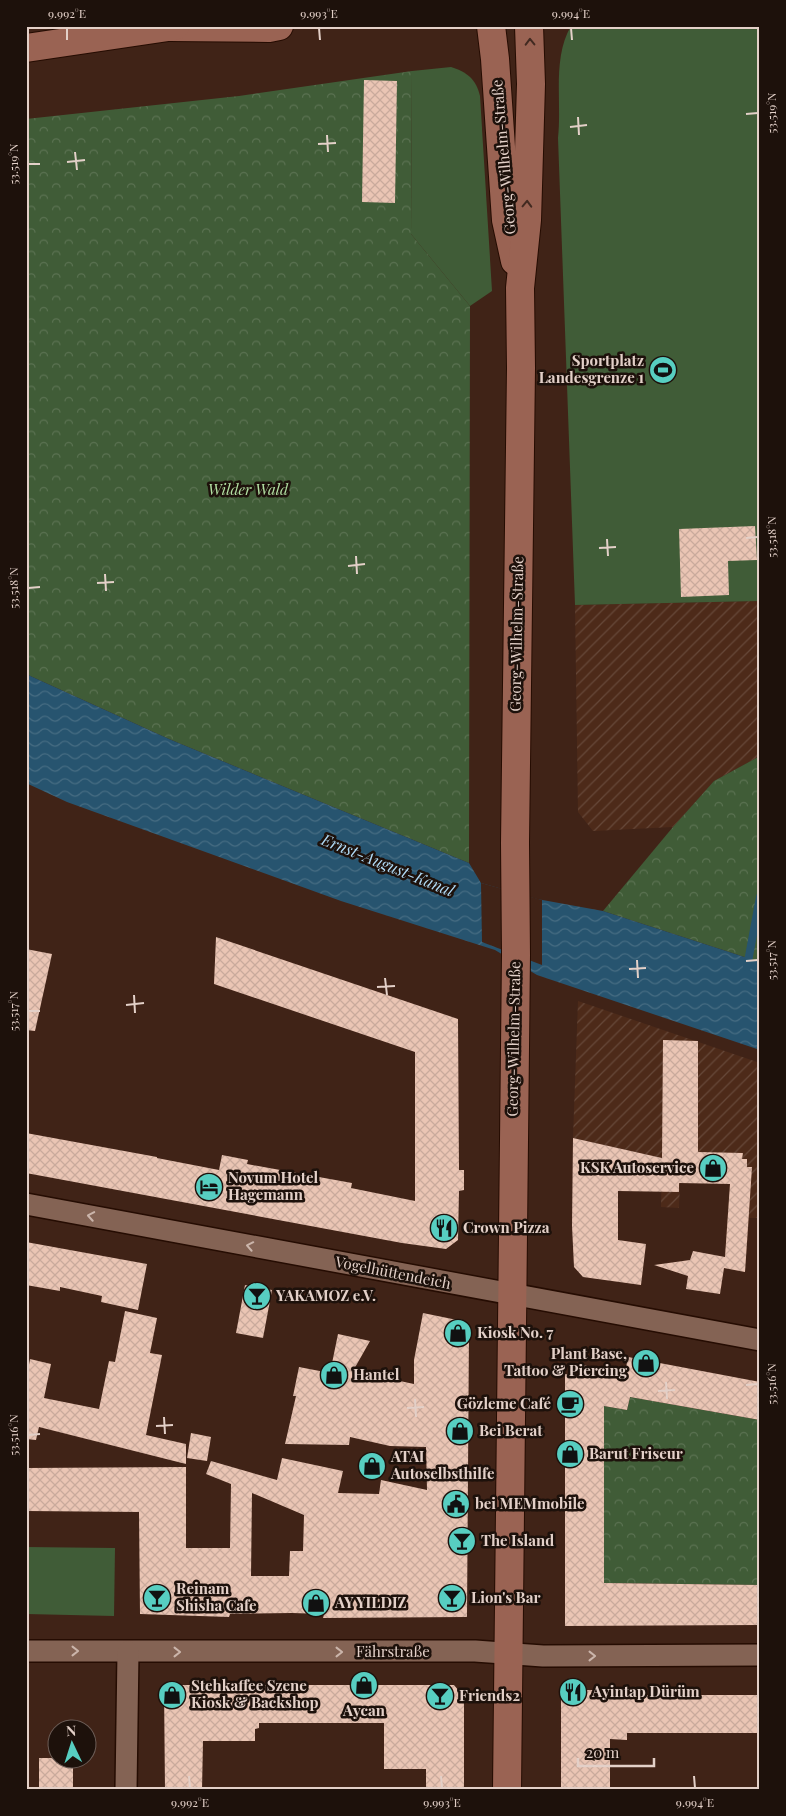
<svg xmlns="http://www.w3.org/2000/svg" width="786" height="1816" viewBox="0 0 786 1816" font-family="'Playfair Display',serif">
	<defs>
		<pattern id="industrial-furrows" width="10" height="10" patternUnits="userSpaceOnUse" patternTransform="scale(1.25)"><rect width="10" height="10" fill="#4d2a19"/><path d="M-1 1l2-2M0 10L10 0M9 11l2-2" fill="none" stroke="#664839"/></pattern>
		<pattern id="forest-crowns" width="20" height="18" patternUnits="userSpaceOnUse" patternTransform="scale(1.25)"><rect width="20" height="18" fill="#405c37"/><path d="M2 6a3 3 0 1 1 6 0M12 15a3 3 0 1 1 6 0" fill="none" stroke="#5b7252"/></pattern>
		<pattern id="water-waves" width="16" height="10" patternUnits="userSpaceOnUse" patternTransform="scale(1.25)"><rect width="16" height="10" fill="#27546f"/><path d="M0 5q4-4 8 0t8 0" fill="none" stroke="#466c82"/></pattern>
		<pattern id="building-cross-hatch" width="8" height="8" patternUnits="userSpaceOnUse" patternTransform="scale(1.25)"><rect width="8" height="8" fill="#eac5b4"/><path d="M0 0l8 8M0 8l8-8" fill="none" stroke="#c9aa9c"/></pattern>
	</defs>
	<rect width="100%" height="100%" fill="#402317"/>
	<!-- industrial -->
	<g fill="url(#industrial-furrows)">
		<path d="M760,601V756L714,781L673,827L593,831L578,812L575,605Z"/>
		<path d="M578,1001L760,1063V1218H749L745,1272L724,1268L730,1181L680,1182L679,1208L661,1207L662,1158L573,1138Z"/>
	</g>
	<!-- grass -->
	<g fill="#405c37">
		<path d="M571,26H760V601L575,605L558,138C562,101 552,59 571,26Z"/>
		<path d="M451,67C467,72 476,79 480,96L492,291L470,306L411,234L412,71Z"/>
		<path d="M26,1547L115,1548L114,1616L26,1614Z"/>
	</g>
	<!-- forest -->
	<g fill="url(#forest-crowns)">
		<path d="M412,71L411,234L470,306L469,863L169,739L26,674V119L239,96Z"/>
		<path d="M760,756V962L603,911L673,827L714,781Z"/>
		<path d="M630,1397L760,1420V1585L604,1583V1406L627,1410Z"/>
	</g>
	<!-- water -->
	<path fill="url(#water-waves)" d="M26,674L169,739L469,863L481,883L537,899L603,911L760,962V1050L537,975L495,950L341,901L67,802L26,783Z"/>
	<!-- pier -->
	<path fill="#402317" d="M481,883L542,900V965L482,942Z"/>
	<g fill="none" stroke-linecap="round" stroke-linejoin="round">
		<!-- stream -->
		<path stroke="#27546f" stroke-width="8" d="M747,967L760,897"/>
	</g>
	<!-- building -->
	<g fill="url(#building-cross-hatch)" fill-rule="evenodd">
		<path d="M364,80L397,81L395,203L362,202Z"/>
		<path d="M755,526L757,560L728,561L729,595L681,597L679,529Z"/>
		<path d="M216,937L458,1019L459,1170H464V1190L459,1191L458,1240L446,1249L402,1243L26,1173V1133L157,1157V1158L219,1170L222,1155L248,1160L247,1164L352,1183L351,1188L415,1201V1052L214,984Z"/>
		<path d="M26,949L52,954L35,1031L26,1030Z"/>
		<path d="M663,1040L698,1041V1152L743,1153L742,1159H747V1167H752L745,1272L724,1268L720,1294L686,1289L688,1276L654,1265L690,1260L693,1251L725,1257L730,1184L679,1183V1192L618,1191V1240L646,1244L641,1285L583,1277L574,1267L572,1226L573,1138L662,1158Z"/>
		<path d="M26,1242L147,1264L138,1310L101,1302L102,1296L60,1287V1291L26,1285Z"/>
		<path d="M245,1285L272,1290L263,1338L236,1333Z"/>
		<path d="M125,1311L157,1318L150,1353L162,1355L146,1435L186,1444V1464L39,1427L36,1440L26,1439V1382L30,1359L51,1364L44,1398L99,1409L109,1361L115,1362Z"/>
		<path d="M423,1313L462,1321L469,1330L467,1617L323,1618L324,1614L292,1613L230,1614L229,1617L140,1614L139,1512L26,1511V1468L186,1467V1548H230L231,1484L206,1474L211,1461L277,1480L282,1458L343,1471L338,1493L379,1494L381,1480L427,1490L426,1447L390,1446L350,1437L349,1445L285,1444L296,1396H293L299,1367L330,1373L338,1334L370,1341L353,1371L414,1384V1360ZM252,1493L304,1515L303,1551H290L289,1576H251Z"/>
		<path d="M628,1357L760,1382V1420L630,1397L627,1410L604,1406V1583L760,1585V1625L565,1626V1374L581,1377L582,1365L625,1373Z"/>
		<path d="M191,1433L211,1437L207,1461L187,1458Z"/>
		<path d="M164,1685H454L464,1697V1790H426V1769H384V1723H259V1728L255,1729V1741H203L202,1790H165Z"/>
		<path d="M561,1690H639V1695H760V1733H627V1740L610,1739V1790H561Z"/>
		<rect x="39" y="1758" width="34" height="32"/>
	</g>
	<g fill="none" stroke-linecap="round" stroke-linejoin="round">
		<!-- street casing -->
		<g stroke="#250c02" stroke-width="24">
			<g id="street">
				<path d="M26,1204L760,1340"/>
				<path d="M26,1651H475L543,1656L760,1655"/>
				<path d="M126,1790L128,1652"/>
			</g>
		</g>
		<!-- secondary casing -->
		<g stroke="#250c02" stroke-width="30">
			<g id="secondary">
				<path d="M491,26L495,59L506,220L515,261"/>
				<path d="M170,27L269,28L279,26"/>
				<path d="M26,48L175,26"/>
				<path d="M507,1790L516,955L515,843L521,368L520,288L527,220L531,84L529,26"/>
			</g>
		</g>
		<!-- street -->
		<use href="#street" stroke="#846354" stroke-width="21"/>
		<!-- secondary -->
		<use href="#secondary" stroke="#9a6353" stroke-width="28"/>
	</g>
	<!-- one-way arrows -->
	<defs><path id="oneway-chevron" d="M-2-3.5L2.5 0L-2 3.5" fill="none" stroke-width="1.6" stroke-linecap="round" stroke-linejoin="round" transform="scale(1.25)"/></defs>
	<g stroke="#422a21">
		<use href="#oneway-chevron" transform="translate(530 42) rotate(-91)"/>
		<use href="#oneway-chevron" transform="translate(527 204) rotate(-88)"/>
	</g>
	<g stroke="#cbb5ab">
		<use href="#oneway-chevron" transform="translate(91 1216) rotate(-170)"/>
		<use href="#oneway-chevron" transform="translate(250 1246) rotate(-169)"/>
		<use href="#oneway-chevron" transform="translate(75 1651)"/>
		<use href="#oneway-chevron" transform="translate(177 1652)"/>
		<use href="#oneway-chevron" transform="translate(339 1652)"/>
		<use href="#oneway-chevron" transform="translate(592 1656)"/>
	</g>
	<!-- ticks -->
	<path fill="none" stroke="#e3d0c8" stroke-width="2" d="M67,28V40M319,28L320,40M571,28L572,40M746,114L758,113M578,117L579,135M570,127L587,125M327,135L328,152M318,144L336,143M75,152L77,170M67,162L85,160M28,164H40M746,538L758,537M607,539L608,556M599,548L616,547M356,556L357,574M348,566L365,564M105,574L106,591M97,583L114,582M28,588L40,587M637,960L638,978M746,961L758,960M629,969L646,968M385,978L387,995M377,987L395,986M134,995L135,1013M126,1005L144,1003M28,1011H40M666,1382L667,1399M746,1385L758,1384M658,1391L675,1390M415,1399L416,1417M407,1408L424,1407M164,1417L165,1434M156,1426L173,1425M28,1435L40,1434M189,1776L190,1788M441,1776L442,1788M694,1776L695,1788"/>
	<!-- icons -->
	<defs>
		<g id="stadium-disc" transform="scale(1.4375)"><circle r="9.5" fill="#57cec1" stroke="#1d110b"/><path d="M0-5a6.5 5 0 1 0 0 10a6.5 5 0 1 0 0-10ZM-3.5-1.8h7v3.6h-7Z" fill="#111"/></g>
		<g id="shop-disc" transform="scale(1.4375)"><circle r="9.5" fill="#57cec1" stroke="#1d110b"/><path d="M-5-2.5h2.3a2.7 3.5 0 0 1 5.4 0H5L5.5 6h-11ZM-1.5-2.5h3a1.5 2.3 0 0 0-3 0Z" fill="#111"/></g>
		<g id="hotel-disc" transform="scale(1.4375)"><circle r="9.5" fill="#57cec1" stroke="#1d110b"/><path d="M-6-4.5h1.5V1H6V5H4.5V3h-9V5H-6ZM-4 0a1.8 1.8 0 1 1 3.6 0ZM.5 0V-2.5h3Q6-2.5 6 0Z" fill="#111"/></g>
		<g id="restaurant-disc" transform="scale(1.4375)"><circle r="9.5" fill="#57cec1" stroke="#1d110b"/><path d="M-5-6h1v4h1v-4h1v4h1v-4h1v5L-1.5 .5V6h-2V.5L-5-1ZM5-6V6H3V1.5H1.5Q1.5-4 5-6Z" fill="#111"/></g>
		<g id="bar-disc" transform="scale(1.4375)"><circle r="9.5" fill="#57cec1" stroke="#1d110b"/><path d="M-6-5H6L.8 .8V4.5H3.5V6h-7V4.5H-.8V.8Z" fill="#111"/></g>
		<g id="cafe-disc" transform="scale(1.4375)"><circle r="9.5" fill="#57cec1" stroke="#1d110b"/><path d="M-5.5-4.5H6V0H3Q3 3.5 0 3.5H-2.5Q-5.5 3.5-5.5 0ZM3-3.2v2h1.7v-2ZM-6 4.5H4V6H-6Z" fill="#111"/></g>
		<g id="civic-disc" transform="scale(1.4375)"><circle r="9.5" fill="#57cec1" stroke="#1d110b"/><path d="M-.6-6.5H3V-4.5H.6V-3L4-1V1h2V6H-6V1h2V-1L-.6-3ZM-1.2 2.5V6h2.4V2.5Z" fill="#111"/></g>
	</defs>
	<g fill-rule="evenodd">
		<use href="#stadium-disc" x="663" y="370"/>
		<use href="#shop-disc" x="713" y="1168"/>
		<use href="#hotel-disc" x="209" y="1187"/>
		<use href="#restaurant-disc" x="444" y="1228"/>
		<use href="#bar-disc" x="257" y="1296"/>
		<use href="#shop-disc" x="458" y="1333"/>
		<use href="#shop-disc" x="646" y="1363"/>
		<use href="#shop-disc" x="334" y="1375"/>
		<use href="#cafe-disc" x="570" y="1404"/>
		<use href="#shop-disc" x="460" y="1431"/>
		<use href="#shop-disc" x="570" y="1454"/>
		<use href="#shop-disc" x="372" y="1466"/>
		<use href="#civic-disc" x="456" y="1504"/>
		<use href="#bar-disc" x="462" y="1541"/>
		<use href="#bar-disc" x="157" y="1598"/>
		<use href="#bar-disc" x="452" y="1598"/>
		<use href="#shop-disc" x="316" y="1603"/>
		<use href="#shop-disc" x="364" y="1685"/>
		<use href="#restaurant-disc" x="573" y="1692"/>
		<use href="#shop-disc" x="172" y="1695"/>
		<use href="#bar-disc" x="440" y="1696"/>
	</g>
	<g text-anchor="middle" stroke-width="5" stroke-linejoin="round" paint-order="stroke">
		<!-- street labels -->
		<g font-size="15" fill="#e3d0c8" stroke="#1d110b">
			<text transform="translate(504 157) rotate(-95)" y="5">Georg-Wilhelm-Straße</text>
			<text transform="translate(517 634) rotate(-89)" y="5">Georg-Wilhelm-Straße</text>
			<text transform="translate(514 1039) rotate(-89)" y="5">Georg-Wilhelm-Straße</text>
			<text transform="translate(393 1273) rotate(11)" y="5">Vogelhüttendeich</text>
			<text x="393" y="1657">Fährstraße</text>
		</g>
		<!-- poi labels -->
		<g font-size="15" font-weight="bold" fill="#e3d0c8" stroke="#1d110b" text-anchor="start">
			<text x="644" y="366" text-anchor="end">Sportplatz<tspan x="644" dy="17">Landesgrenze 1</tspan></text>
			<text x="694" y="1173" text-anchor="end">KSK Autoservice</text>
			<text x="228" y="1183">Novum Hotel<tspan x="228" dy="17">Hagemann</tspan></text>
			<text x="463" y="1233">Crown Pizza</text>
			<text x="276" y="1301">YAKAMOZ e.V.</text>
			<text x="477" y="1338">Kiosk No. 7</text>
			<text x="627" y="1359" text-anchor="end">Plant Base,<tspan x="627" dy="17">Tattoo &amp; Piercing</tspan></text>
			<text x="353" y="1380">Hantel</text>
			<text x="551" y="1409" text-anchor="end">Gözleme Café</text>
			<text x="479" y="1436">Bei Berat</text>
			<text x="589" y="1459">Barut Friseur</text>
			<text x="391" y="1462">ATAI<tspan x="391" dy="17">Autoselbsthilfe</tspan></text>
			<text x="475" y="1509">bei MEMmobile</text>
			<text x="481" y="1546">The Island</text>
			<text x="176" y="1594">Reinam<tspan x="176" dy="17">Shisha Cafe</tspan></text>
			<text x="471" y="1603">Lion's Bar</text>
			<text x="335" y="1608">AY YILDIZ</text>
			<text x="191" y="1691">Stehkaffee Szene<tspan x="191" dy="17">Kiosk &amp; Backshop</tspan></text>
			<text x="592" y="1697">Ayintap Dürüm</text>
			<text x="459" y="1701">Friends2</text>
			<text x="364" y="1716" text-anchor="middle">Aycan</text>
		</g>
		<!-- park labels -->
		<g font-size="15" font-style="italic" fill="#b3e1a3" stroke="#1d110b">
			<text x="248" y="495">Wilder Wald</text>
		</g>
		<!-- water labels -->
		<g font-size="16" font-style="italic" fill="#b0daf5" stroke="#1d110b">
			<text transform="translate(388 865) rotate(22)" y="6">Ernst-August-Kanal</text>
		</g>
	</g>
	<!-- border -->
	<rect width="786" height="1816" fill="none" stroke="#1d110b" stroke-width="55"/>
	<!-- north arrow -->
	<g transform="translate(72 1744) rotate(356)"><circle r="24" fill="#1d110b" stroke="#6c5d57"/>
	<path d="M0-4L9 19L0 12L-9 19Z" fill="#57cec1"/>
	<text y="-8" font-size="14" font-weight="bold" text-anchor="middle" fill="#e3d0c8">N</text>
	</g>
	<!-- scale -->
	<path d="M578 1758v8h76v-8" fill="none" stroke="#e3d0c8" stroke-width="2.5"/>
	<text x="586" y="1758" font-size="15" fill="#e3d0c8" stroke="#1d110b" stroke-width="4" paint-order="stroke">20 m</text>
	<rect x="28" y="28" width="730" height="1760" fill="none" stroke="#e3d0c8" stroke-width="2"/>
	<g font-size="12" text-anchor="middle" fill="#e3d0c8">
		<text x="67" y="18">9.992°E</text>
		<text x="319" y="18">9.993°E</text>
		<text x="571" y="18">9.994°E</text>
		<text transform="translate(772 113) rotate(-90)" y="4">53.519°N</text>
		<text transform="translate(14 164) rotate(-90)" y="4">53.519°N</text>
		<text transform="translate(772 537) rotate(-90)" y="4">53.518°N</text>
		<text transform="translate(14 588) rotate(-90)" y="4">53.518°N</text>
		<text transform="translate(772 960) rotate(-90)" y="4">53.517°N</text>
		<text transform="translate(14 1011) rotate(-90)" y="4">53.517°N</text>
		<text transform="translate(772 1384) rotate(-90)" y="4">53.516°N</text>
		<text transform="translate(14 1435) rotate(-90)" y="4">53.516°N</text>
		<text x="190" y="1807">9.992°E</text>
		<text x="442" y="1807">9.993°E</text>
		<text x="695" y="1807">9.994°E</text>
	</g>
</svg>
